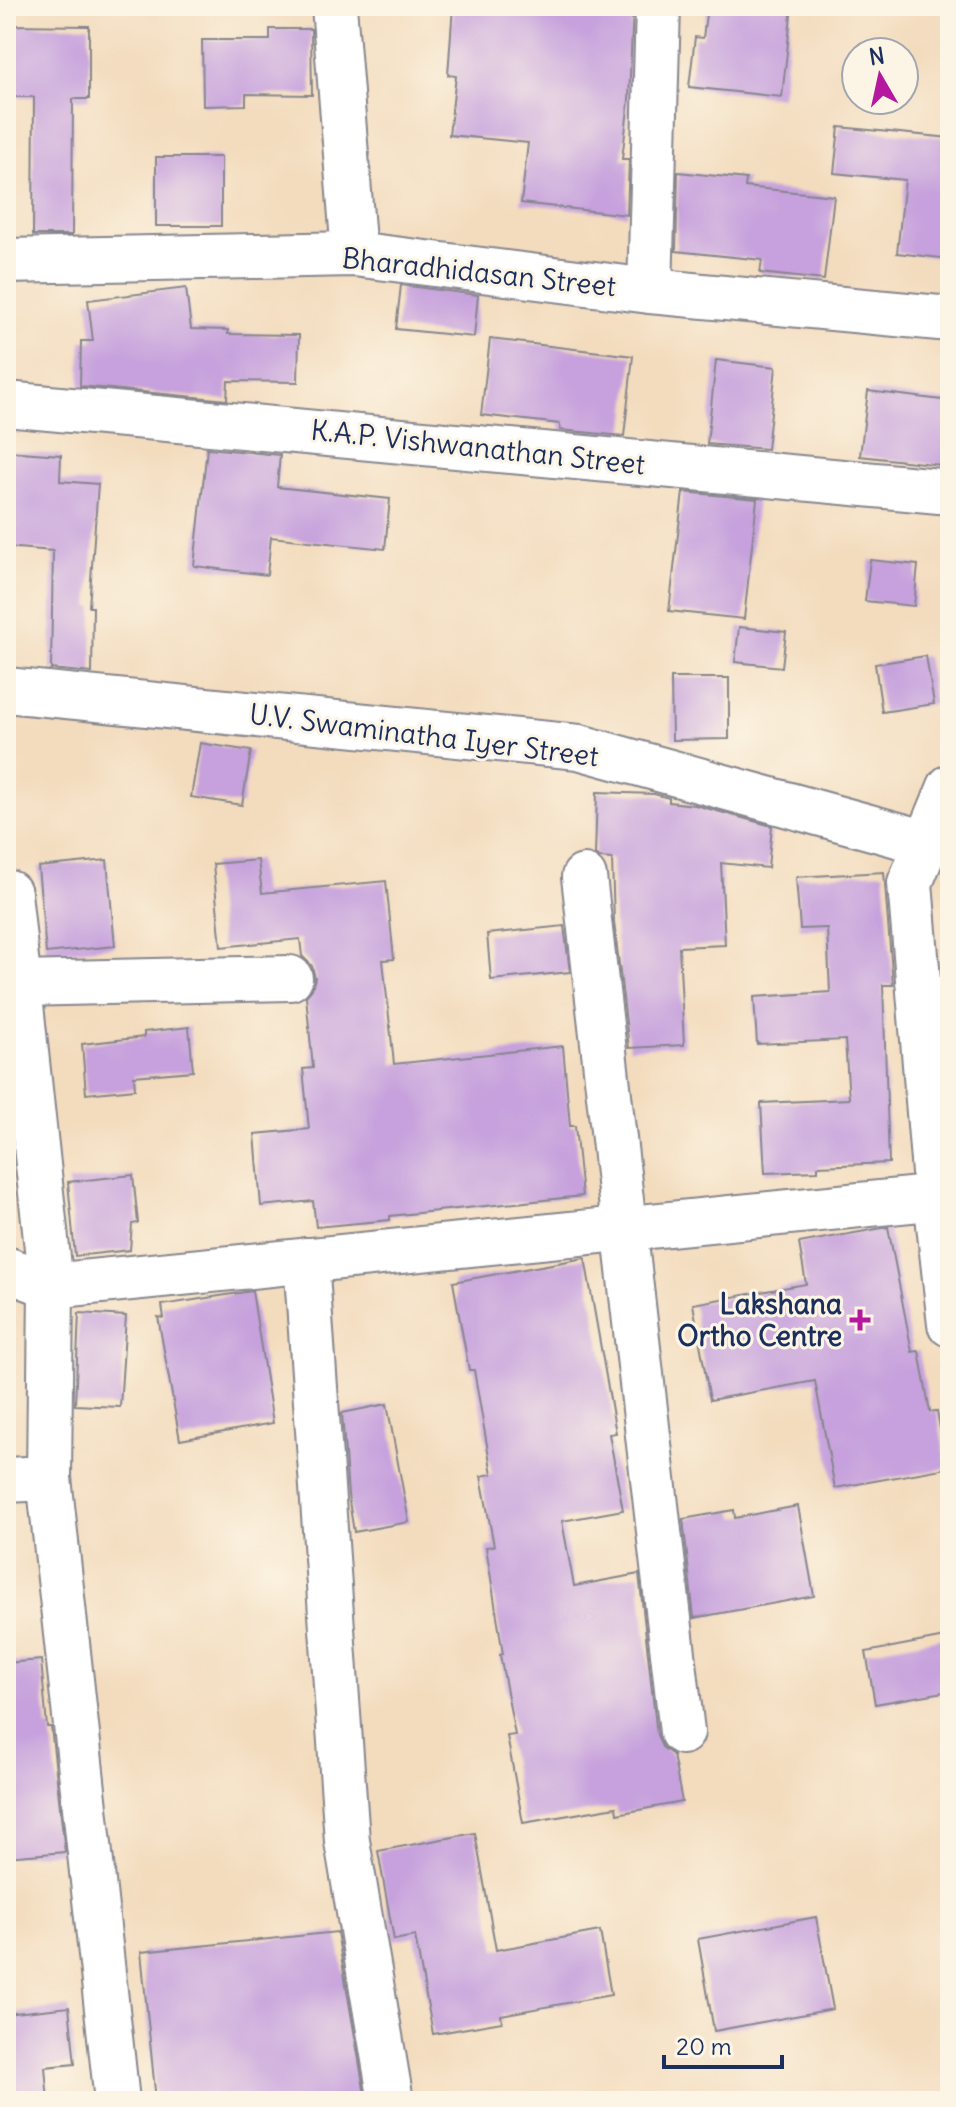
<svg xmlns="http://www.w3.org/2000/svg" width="956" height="2107" viewBox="0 0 956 2107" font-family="Delius,sans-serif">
	<rect width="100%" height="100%" fill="#fcf5e5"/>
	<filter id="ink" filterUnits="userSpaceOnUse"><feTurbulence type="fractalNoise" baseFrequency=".0125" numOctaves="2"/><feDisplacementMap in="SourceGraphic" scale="16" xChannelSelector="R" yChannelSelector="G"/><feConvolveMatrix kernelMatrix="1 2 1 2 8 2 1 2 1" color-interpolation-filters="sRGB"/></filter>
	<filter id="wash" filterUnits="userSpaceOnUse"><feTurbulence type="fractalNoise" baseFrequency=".006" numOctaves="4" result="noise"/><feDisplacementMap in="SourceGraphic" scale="32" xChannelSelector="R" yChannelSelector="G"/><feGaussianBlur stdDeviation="1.8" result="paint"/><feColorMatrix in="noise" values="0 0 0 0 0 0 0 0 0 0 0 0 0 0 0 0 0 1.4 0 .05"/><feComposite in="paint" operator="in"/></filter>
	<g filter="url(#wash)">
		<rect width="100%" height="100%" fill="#f3dcbe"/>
		<g id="blocks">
			<!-- building -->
			<g fill="#c6a1dd">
				<path d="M453,6H633L629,100L622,159H629L627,215L521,203L528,143L449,135L456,76L448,75Z"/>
				<path d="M707,6H792L782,97L689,87L695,37L703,38Z"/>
				<path d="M6,25L89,26V99H73L72,235H33L34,97H6Z"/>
				<path d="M270,29H311L312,95L246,94V105L203,106L202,40H270Z"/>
				<path d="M839,127L950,138V259L897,253L905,180L834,173Z"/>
				<rect x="156" y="157" width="65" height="69"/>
				<path d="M678,172L746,179L745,187L834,196L824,280L760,273L762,260L676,251Z"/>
				<path d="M401,285L478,295L474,337L396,329Z"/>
				<path d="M186,288L191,329L228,330V334L299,335L298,382L228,381L227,400L80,386L81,341H93L88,300Z"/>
				<path d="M490,339L633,356L624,436L560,430V424L481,415Z"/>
				<path d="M716,360L776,367L767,449L707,444Z"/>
				<path d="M868,391L950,401V466L860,456Z"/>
				<path d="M207,448L280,455L277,487L390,499L385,549L271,537L267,575L194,566Z"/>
				<path d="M6,451L61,455L60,481L98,484L89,607H93L92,673L51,669L53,551L6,547Z"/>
				<path d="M683,492L757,499L744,619L669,611Z"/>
				<path d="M870,560L918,565L914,606L865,601Z"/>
				<path d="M739,627L786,632L782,667L735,662Z"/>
				<path d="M926,656L934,704L882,712L875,664Z"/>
				<path d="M671,678H729V739L672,740Z"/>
				<path d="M200,743L251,751L242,805L191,797Z"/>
				<path d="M597,792L654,794L669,798V802L695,805L772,826L768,868L721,863L725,945L679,947L684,1045L629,1048L614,922L612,859L600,858L595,855Z"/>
				<path d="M107,860L115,946L46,953L38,867Z"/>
				<path d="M258,860L262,893L386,881L394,959L383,960L394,1064L563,1046L570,1126H575L582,1196L390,1216V1220L316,1227L313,1201L261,1206L255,1134L309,1129L303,1069L313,1068L306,996L312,989L315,978L312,966L302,956L300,939L221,947L213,864Z"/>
				<path d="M884,872L893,985H883L889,1163L818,1166V1171L765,1173L761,1103L849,1099L845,1040L757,1044L754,997L830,992L827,928L800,929L796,877Z"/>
				<path d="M564,926L570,972L491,980L487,934Z"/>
				<path d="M189,1027L193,1071L134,1076L135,1089L86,1094L82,1044L144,1037V1032Z"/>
				<path d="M133,1175L138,1223L132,1224L130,1250L75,1256L68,1182Z"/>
				<path d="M888,1227L912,1352L919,1351L930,1412L937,1411L947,1468L835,1488L815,1381L710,1400L693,1304L806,1284L799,1243Z"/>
				<path d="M585,1258L616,1433L609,1434L623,1510L562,1521L574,1586L639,1574L657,1735L662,1747L673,1755L682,1802L617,1814L616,1807L523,1823L507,1736L515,1735L500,1655L503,1654L486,1547L494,1546L481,1476L492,1474L474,1370H469L453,1282Z"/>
				<path d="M252,1291L273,1423L180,1440L158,1317L164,1318L162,1305Z"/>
				<path d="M79,1313L126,1316L120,1407L75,1405Z"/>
				<path d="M387,1404L409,1522L354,1532L348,1495L342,1413Z"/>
				<path d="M798,1506L814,1596L694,1618L683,1519L734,1510L735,1518Z"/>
				<path d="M950,1636V1691L875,1704L866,1652Z"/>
				<path d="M41,1660L47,1727H51L65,1852L6,1857V1663Z"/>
				<path d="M475,1833L496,1950L600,1931L611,1995L501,2015L502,2022L433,2034L415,1936L394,1940L378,1851Z"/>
				<path d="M816,1917L833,2009L714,2031L698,1939Z"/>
				<path d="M337,1932L366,2101H156L141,1952Z"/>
				<path d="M69,2007L75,2064L45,2067L48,2101H6V2014Z"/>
			</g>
		</g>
	</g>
	<g filter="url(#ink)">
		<use href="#blocks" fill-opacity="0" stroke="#87868e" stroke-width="2"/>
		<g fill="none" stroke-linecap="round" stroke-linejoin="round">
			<!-- minor casing -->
			<g stroke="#87868e" stroke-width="48">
				<g id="minor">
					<path d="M334,6L354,254"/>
					<path d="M6,261L354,254L650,291L950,319"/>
					<path d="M650,291L658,6"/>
					<path d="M6,404L950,492"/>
					<path d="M6,690L579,747L927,843"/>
					<path d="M584,877L682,1732"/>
					<path d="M9,893L51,1286L49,1478L117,2101"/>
					<path d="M19,984L290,978"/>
					<path d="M306,1260L347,1841L391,2101"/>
					<path d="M6,1269L51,1286L950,1196"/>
					<path d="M6,1480L49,1478"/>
				</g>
			</g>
			<!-- tertiary casing -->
			<g stroke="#87868e" stroke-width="48">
				<path id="tertiary" d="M950,787L910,883L936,1197L950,1324"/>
			</g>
			<!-- minor -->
			<use href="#minor" stroke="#fff" stroke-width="44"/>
			<!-- tertiary -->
			<use href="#tertiary" stroke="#fff" stroke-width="44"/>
		</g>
	</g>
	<!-- markers -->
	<path fill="#b5179e" stroke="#fcf5e5" stroke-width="3" d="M856 1308h8v8h8v8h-8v8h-8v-8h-8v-8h8z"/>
	<g text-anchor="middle" stroke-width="6" stroke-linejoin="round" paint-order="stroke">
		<!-- street labels -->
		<g font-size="28" fill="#1b2f5e" stroke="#fcf5e5">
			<text transform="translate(479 272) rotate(6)" y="10">Bharadhidasan Street</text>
			<text transform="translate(478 447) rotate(6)" y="10">K.A.P. Vishwanathan Street</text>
			<text transform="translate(424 735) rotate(7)" y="10">U.V. Swaminatha Iyer Street</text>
		</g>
		<!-- poi labels -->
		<g font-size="28" font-weight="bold" fill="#1b2f5e" stroke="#fcf5e5" text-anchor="end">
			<text x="842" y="1314">Lakshana<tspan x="842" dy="32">Ortho Centre</tspan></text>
		</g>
	</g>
	<!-- margin -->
	<rect width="956" height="2107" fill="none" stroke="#fcf5e5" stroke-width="32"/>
	<!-- north arrow -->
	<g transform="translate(880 76) rotate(351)"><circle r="38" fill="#fcf5e5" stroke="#a2a6af" stroke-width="2"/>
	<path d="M0-6L14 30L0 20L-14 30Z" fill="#b5179e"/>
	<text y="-12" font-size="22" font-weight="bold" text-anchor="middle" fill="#1b2f5e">N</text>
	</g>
	<!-- scale -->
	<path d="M664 2055v12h118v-12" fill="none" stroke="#1b2f5e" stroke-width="4"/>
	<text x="676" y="2055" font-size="24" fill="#1b2f5e" stroke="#fcf5e5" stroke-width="6" paint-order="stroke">20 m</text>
</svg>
